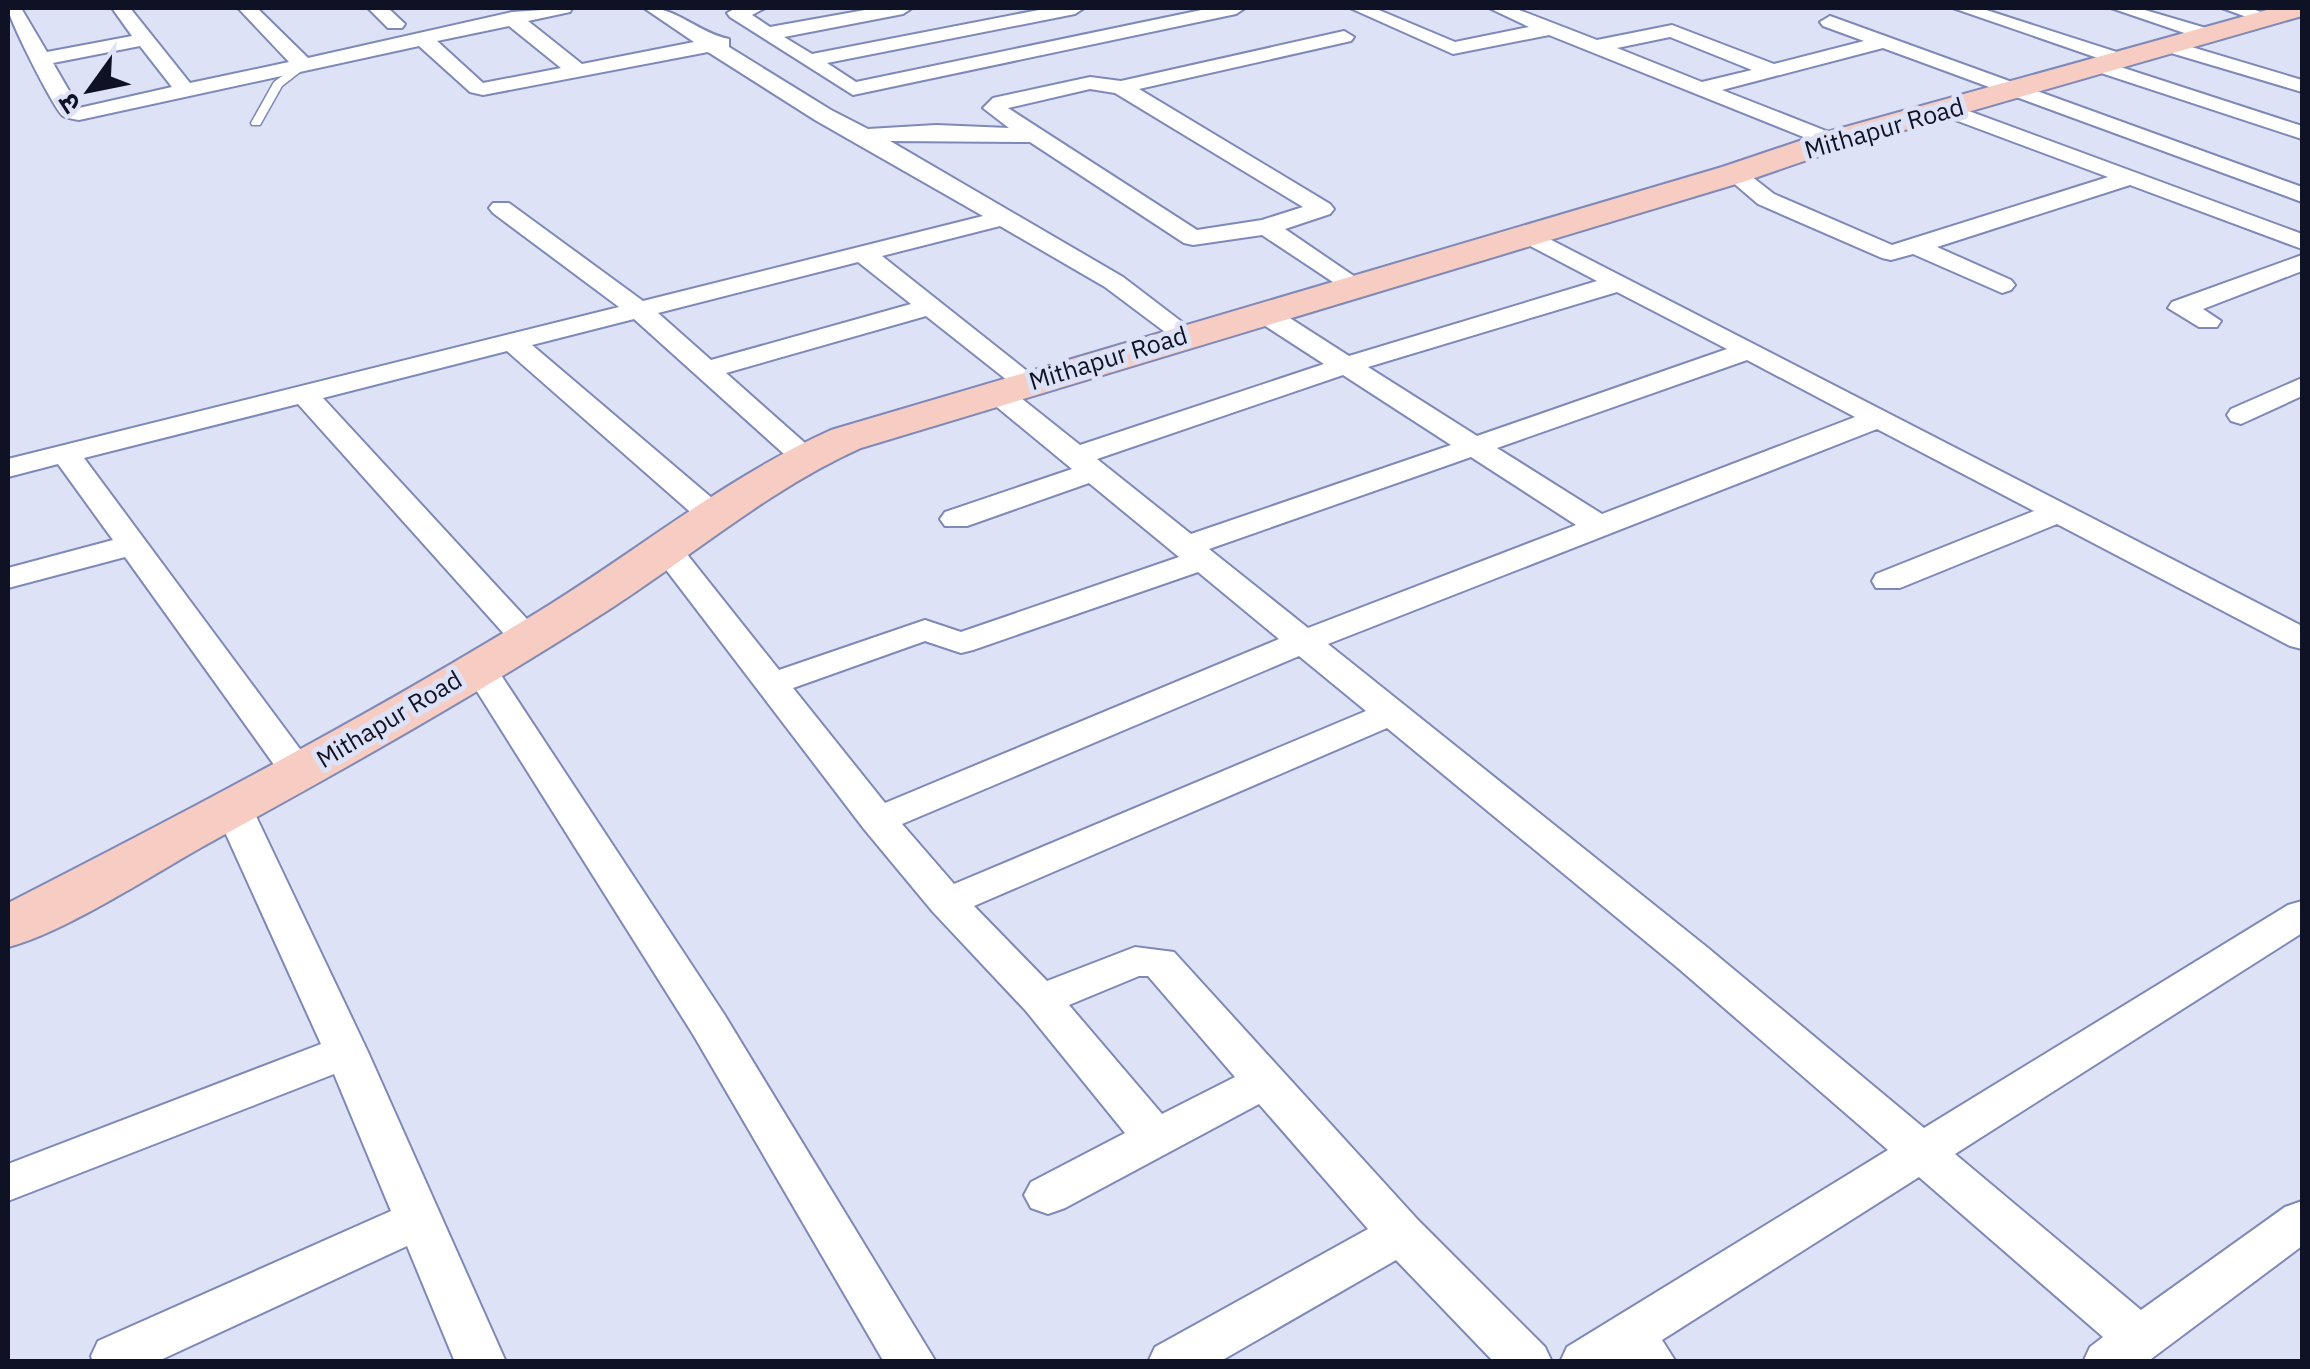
<svg xmlns="http://www.w3.org/2000/svg" width="2310" height="1369" viewBox="0 0 2310 1369" font-family="'IBM Plex Sans','Noto Sans Devanagari',sans-serif">
	<rect width="100%" height="100%" fill="#dde2f6"/>
	<g fill="none" stroke-linecap="round" stroke-linejoin="round">
		<!-- lane casing -->
		<g stroke="#7e89b7" stroke-width="3">
			<path id="lane" d="M300,63L309,65L282,86L260,125H252L251,123L274,82Z"/>
		</g>
		<!-- street casing -->
		<g stroke="#7e89b7" stroke-width="4">
			<g id="street">
				<path d="M8,8H21L47,52L132,36L112,8H130L190,83L289,62L238,8H257L308,58L512,12L572,8L570,12L528,21L582,64L694,42L644,8C676,6 698,33 729,39V47L831,110L868,129L936,125L1009,128L983,108L993,98L1090,77L1121,81L1344,31L1354,37L1351,41L1139,89L1330,204L1334,209L1330,214L1285,229L1367,285L1363,290H1345L1262,235L1193,245L1184,243L1030,142L890,141L1123,277L1199,335L1195,341H1177L1105,287L1000,226L882,256L1041,382L1027,390L1017,388L926,316L726,373L814,451L819,457L814,463H794L634,319L532,345L726,510L731,517L726,524H704L507,351L323,398L538,631L543,638L538,645H514L298,404L84,458L317,772L311,780L298,784L285,780L125,557L8,588V568L113,540L58,464L8,477V459L619,307L493,213L489,208L493,203H509L643,301L983,216L815,120L708,52L483,95L470,92L419,46L79,120C77,120 64,117 63,116C54,109 8,18 8,8ZM509,26L561,68L483,83L437,41ZM140,46L172,87L79,108L53,63ZM1090,89L1115,93L1303,207L1262,220L1197,230L1008,108ZM858,262L911,304L711,360L658,313Z"/>
				<path d="M368,8H388L405,24L402,28H388Z"/>
				<path d="M736,8H765L752,15L770,27L876,8H912L903,14L784,37L812,54L1049,8H1084L1075,14L827,63L856,82L1211,8H1245L1236,14L853,95L730,17L727,13Z"/>
				<path d="M1350,8H1374L1455,42L1529,27L1489,8H1514L1597,40L1672,25L1774,64L1864,41L1823,26L1820,22L1830,16L2302,187V202L1883,48L1722,90L1839,136L1842,141L1839,146L1831,148L1549,35L1453,54ZM1670,37L1752,70L1702,82L1617,48Z"/>
				<path d="M1953,8H1980L2129,56L2132,60L2129,64H2115Z"/>
				<path d="M2111,8H2138L2216,31L2219,35L2216,39H2202Z"/>
				<path d="M2222,8H2250L2276,18L2266,24Z"/>
				<path d="M2168,40L2302,80V92L2161,50V42Z"/>
				<path d="M2099,60L2302,126V139L2092,70L2089,66Z"/>
				<path d="M1947,103L2302,234V249L2130,185L1937,247L2011,280L2015,285L2011,290L2002,293L1913,254L1891,260L1882,258L1758,204L1723,174L1726,169H1742L1774,194L1892,245L2108,177L1939,114L1936,109L1939,104Z"/>
				<path d="M1526,227L2302,626V649L2290,646L2057,524L1900,588H1876L1872,581L1876,574L2034,511L1877,429L1328,644L1708,948L1924,1128L2288,905L2302,901V933L1955,1154L2141,1310L2285,1207L2302,1201V1246L2147,1362H2083L2090,1347L2103,1337L1919,1177L1662,1340L1676,1362H1560L1567,1347L1888,1150L1678,968L1387,728L974,906L1047,981L1135,947L1174,952L1418,1220L1545,1347L1552,1362H1494L1396,1260L1219,1362H1148L1155,1347L1368,1229L1259,1104L1065,1208L1048,1214L1031,1208L1024,1195L1031,1182L1125,1133L1026,1011L933,912L864,829L651,550L656,543H678L779,670L925,620L961,632L1179,557L1089,483L967,526H945L940,519L945,512L1072,469L986,398L982,392L986,386H1006L1080,445L1324,364L1253,318L1249,312L1253,306H1271L1349,356L1597,281L1517,239L1514,234ZM1617,292L1727,349L1477,436L1368,367ZM1747,360L1855,417L1602,514L1497,448ZM1343,375L1451,445L1191,534L1097,459ZM1471,457L1576,525L1308,628L1209,549ZM1198,572L1279,639L885,803L793,688L925,641L961,653L973,650ZM1299,656L1366,711L954,884L902,824ZM1139,976H1148L1235,1077L1162,1114L1069,1005Z"/>
				<path d="M2302,255V271L2203,309L2221,321L2217,327H2199L2168,308L2172,302Z"/>
				<path d="M2302,378V396L2241,424L2231,421L2227,415L2231,409Z"/>
				<path d="M478,656L490,659L495,666L724,1014L936,1362H884L694,1036L461,666L466,659Z"/>
				<path d="M234,798L247,801L253,810L368,1052L506,1362H455L407,1246L156,1362H93L91,1356L98,1341L391,1211L334,1074L8,1201V1164L321,1044L215,810L221,801Z"/>
			</g>
		</g>
		<!-- secondary casing -->
		<g stroke="#7e89b7" stroke-width="4">
			<path id="secondary" d="M2274,8H2302V16L1842,148L1746,181L861,448C770,489 696,553 613,607C480,693 341,771 202,847C149,877 63,933 8,947V903C184,813 359,721 528,618C630,557 722,479 831,430L1722,167L1820,134Z"/>
		</g>
		<!-- lane -->
		<use href="#lane" fill="#fff" fill-rule="evenodd"/>
		<!-- street -->
		<use href="#street" fill="#fff" fill-rule="evenodd"/>
		<!-- secondary -->
		<use href="#secondary" fill="#f6ccc3" fill-rule="evenodd"/>
	</g>
	<g text-anchor="middle" stroke-width="10" stroke-linejoin="round" paint-order="stroke">
		<!-- street labels -->
		<g font-size="25" fill="#0f1224" stroke="#dde2f6">
			<text transform="translate(1884 128) rotate(-16)" y="9">Mithapur Road</text>
			<text transform="translate(1108 358) rotate(-17)" y="9">Mithapur Road</text>
			<text transform="translate(389 719) rotate(-31)" y="9">Mithapur Road</text>
		</g>
	</g>
	<!-- border -->
	<rect width="2310" height="1369" fill="none" stroke="#0f1224" stroke-width="20"/>
	<!-- north arrow -->
	<g transform="translate(90 90) rotate(237)" stroke="#dde2f6" stroke-width="8" paint-order="stroke">
	<path d="M0-8L18 38L0 25L-18 38Z" fill="#0f1224"/>
	<text y="-15" font-size="28" font-weight="bold" text-anchor="middle" fill="#0f1224">उ</text>
	</g>
</svg>
